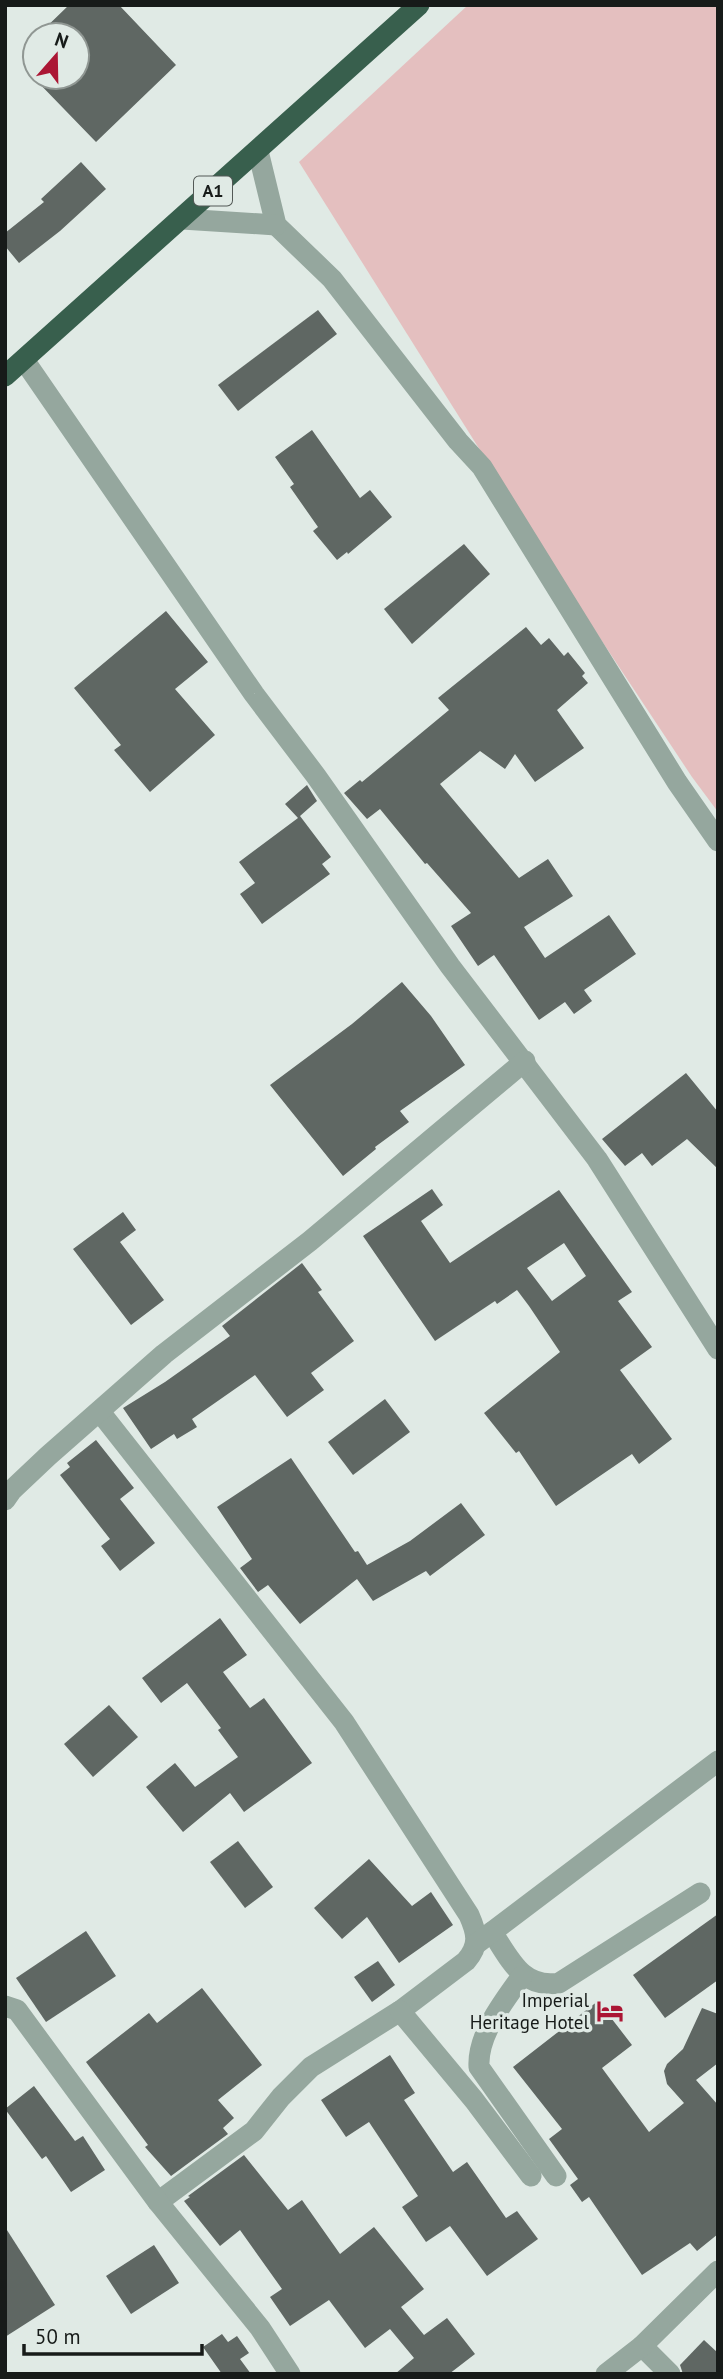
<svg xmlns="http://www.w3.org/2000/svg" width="723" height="2379" viewBox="0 0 723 2379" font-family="'PT Sans',sans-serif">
	<rect width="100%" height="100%" fill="#e0eae5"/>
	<!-- green -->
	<path fill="#e4bfbf" d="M468,5H718V812L692,777L568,590L299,162Z"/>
	<!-- building -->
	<g fill="#5f6763" fill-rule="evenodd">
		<path d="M69,5H119L176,65L96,142L33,77H77V35H38Z"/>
		<path d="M81,162L106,189L60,231L19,263L5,246V233L44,202L41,199Z"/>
		<path d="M318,310L337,334L238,411L218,385Z"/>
		<path d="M312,430L360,498L370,490L392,517L348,554L347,552L337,560L313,531L318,527L290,487L294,484L275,457Z"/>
		<path d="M464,544L490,574L412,644L384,609Z"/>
		<path d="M166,611L208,662L175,689L215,735L150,792L114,750L121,745L74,688Z"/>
		<path d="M526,627L541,645L549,638L564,656L568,652L585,673L582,676L588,683L557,710L584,748L535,782L515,754L505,769L480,751L440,784L519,878L548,859L573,896L524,927L545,958L609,915L636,954L584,990L592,1001L574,1014L565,1002L539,1020L494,955L478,966L451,926L471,913L427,863L425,864L380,809L367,819L344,793L360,780L362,782L449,710L438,698Z"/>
		<path d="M307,785L317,801L300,816L331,857L322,864L330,874L262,924L240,894L255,883L239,862L298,818L285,804Z"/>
		<path d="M402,982L431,1016L465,1065L400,1111L409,1122L375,1147L376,1149L343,1176L270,1085L352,1024Z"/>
		<path d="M686,1073L718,1112V1169L687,1139L652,1166L642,1153L625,1166L602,1139Z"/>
		<path d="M432,1189L443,1205L421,1221L450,1263L559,1190L632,1292L618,1301L652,1347L620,1370L672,1439L639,1464L632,1454L556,1506L519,1451L516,1453L484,1413L560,1352L529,1306L517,1290L497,1304L495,1301L435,1341L363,1236ZM564,1243L586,1276L552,1301L527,1268Z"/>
		<path d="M123,1212L136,1230L120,1242L164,1300L131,1325L73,1249Z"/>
		<path d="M302,1263L322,1290L318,1292L354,1341L311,1373L324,1390L287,1417L255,1375L192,1419L197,1427L177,1439L174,1434L151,1449L123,1408L165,1382L230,1336L222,1326Z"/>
		<path d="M385,1399L410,1432L353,1475L328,1442Z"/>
		<path d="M96,1440L134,1488L120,1499L155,1543L120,1571L101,1546L110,1539L60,1475L70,1467L67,1463Z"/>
		<path d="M291,1458L355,1552L358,1551L367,1565L410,1541L461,1503L485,1535L430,1576L426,1571L373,1601L357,1579L300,1624L268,1585L258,1592L240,1568L252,1559L217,1507Z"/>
		<path d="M220,1618L247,1655L223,1672L250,1708L264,1698L312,1763L244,1812L230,1793L183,1832L146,1787L175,1763L195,1787L238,1757L218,1730L221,1728L187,1683L161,1703L142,1678Z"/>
		<path d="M109,1705L138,1737L93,1777L64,1744Z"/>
		<path d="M238,1841L273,1887L245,1908L210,1862Z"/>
		<path d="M369,1859L412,1906L431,1892L453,1925L399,1963L367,1917L342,1939L314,1908Z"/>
		<path d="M718,1914V1980L665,2018L633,1975Z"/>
		<path d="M86,1931L116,1976L46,2022L16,1978Z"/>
		<path d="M378,1961L395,1985L372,2002L354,1977Z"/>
		<path d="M202,1988L262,2065L218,2100L234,2118L223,2128L228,2134L171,2176L145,2147L148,2145L86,2062L149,2013L157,2023Z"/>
		<path d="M598,2001L632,2045L602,2068L649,2132L684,2103L667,2084L664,2071L667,2064L683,2049L702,2008L718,2014V2063L696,2080L718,2105V2234L697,2251L690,2243L642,2275L589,2197L582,2202L570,2185L578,2179L549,2139L562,2129L513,2067Z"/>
		<path d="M390,2055L415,2093L404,2100L453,2172L467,2162L506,2218L517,2211L538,2239L487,2276L450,2226L426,2242L402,2207L418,2196L369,2122L346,2137L321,2100Z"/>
		<path d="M34,2086L75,2141L83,2136L105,2170L71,2192L46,2156L42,2159L5,2109Z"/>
		<path d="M244,2155L288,2210L302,2200L340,2254L374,2227L424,2289L401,2307L424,2335L447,2318L475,2354L449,2374H395L414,2358L390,2329L365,2348L329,2300L290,2326L270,2297L282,2289L240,2230L220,2246L184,2201L190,2197L188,2196Z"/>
		<path d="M5,2227L55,2305L5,2337Z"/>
		<path d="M154,2245L179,2283L131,2314L106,2276Z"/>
		<path d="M222,2334L228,2342L237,2336L249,2353L240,2359L251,2374H222L203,2347Z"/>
		<path d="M704,2340L718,2353V2374H683L680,2365Z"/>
	</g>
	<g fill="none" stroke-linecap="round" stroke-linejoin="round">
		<!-- minor -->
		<g stroke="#95a79e" stroke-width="21">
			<path d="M258,151L276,225L332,279L458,441L482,467L677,782L718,841"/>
			<path d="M182,219L276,225"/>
			<path d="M24,360L254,694L316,776L450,966L597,1159L718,1349"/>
			<path d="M100,1412L344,1722L469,1915C477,1933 480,1945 466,1961L400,2011L311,2067L281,2097L254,2131L158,2202"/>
			<path d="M5,1500L12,1490L48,1456L164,1354L310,1241L525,1061"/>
			<path d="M492,1932C510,1959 522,1989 559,1983L700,1893"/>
			<path d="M476,1944L718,1761"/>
			<path d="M522,1976C504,2001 477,2035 479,2067L556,2176"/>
			<path d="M5,2006L17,2010L158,2202L260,2328L290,2374"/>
			<path d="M400,2011L474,2100L531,2176"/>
			<path d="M642,2346L670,2374"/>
			<path d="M606,2374L642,2346L718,2271"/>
		</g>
		<!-- highway -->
		<path stroke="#385f4d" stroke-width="21" d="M5,376L419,5"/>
	</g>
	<!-- icons -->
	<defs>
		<g id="hotel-bare" transform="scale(2.1)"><path d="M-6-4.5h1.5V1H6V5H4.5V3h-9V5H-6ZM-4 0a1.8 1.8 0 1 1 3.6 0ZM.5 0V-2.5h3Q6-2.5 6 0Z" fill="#ab1634" stroke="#e0eae5" stroke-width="2.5" paint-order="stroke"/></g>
	</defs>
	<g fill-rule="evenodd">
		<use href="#hotel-bare" x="610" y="2011"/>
	</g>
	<g text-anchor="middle" stroke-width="7" stroke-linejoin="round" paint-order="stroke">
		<!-- shield labels -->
		<rect fill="#e0eae5" stroke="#535956" stroke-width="2" x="194" y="176.5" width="38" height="29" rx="5"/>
		<g font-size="18" font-weight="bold" fill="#171b19">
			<text x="213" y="197">A1</text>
		</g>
		<!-- poi labels -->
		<g font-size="19" fill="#171b19" stroke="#e0eae5" text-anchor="end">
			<text x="589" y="2007">Imperial<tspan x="589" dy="22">Heritage Hotel</tspan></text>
		</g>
	</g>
	<!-- border -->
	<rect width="723" height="2379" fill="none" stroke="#171b19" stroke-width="14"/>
	<!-- north arrow -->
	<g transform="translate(56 56) rotate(20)"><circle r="33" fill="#e0eae5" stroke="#909793" stroke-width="2"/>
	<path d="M0-5L12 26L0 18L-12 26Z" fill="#ab1634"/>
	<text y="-10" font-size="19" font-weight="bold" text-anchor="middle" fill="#171b19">N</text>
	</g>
	<!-- scale -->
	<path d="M24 2344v10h178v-10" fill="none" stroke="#171b19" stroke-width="3.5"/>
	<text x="35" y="2344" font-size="21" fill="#171b19" stroke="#e0eae5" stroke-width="5" paint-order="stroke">50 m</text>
</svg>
